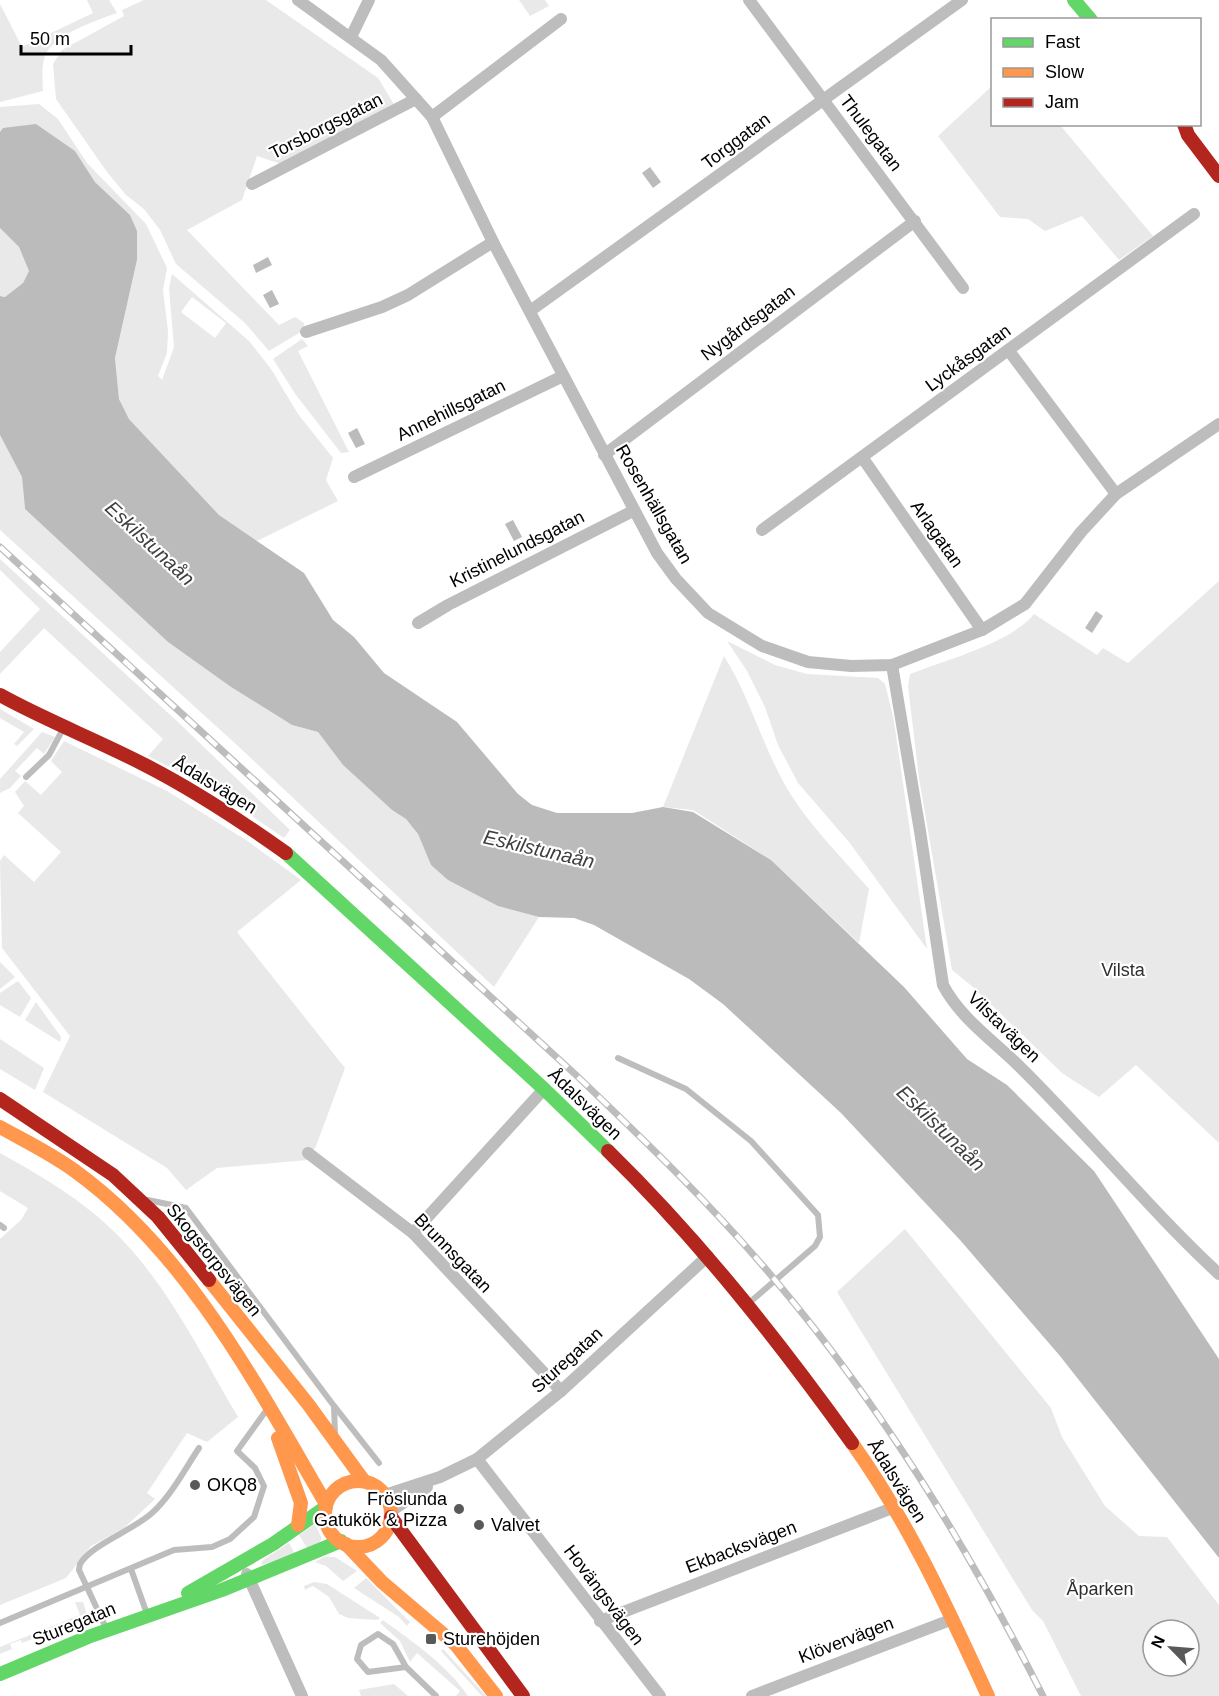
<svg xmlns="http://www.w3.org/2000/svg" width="1219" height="1696" viewBox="0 0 1219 1696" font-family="Helvetica,sans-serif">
	<rect width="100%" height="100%" fill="#fff"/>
	<!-- green -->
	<g fill="#e9e9e9" fill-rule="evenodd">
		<path d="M87,0H109L117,13C95,21 64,31 49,49C40,59 43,78 43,91L0,102V4L22,47L93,13Z"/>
		<path d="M144,0H266L378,78L395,106L281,164L257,156L242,200L187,230L279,325L295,317L304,323V330L269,351L245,323L176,264L160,230L144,209L126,195L107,172L56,99L53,64L62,50L124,16L122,10Z"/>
		<path d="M519,0H545L549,6L530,16Z"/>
		<path d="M992,86V124L1060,125L1153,236L1119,260L1082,216L1045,231L1028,219L1000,217L938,136Z"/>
		<path d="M39,104L58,119L87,163L146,224L167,268L163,290L168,331L167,353L158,376L162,380L174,347L169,288L172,274L249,341L271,369L298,414L333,458L326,480L338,501L257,541L219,515L129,419L119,399L115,358L137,260L130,215L95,182L75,151L0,132V107ZM192,297L226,323L215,338L181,312Z"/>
		<path d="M0,228L19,247L29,271L23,283L5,297L0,296Z"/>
		<path d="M302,339L308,346L298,351L349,452L341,453L296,395L273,359Z"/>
		<path d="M0,435L22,477L25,509L168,642L231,687L292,725L318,732L343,765L392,810L406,819L418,834L431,865L498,906L539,917L494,987L238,746L0,530Z"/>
		<path d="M0,559L179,723L290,830L284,838L211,788L148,756L163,739L44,628L0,674V652L40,609L0,570Z"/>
		<path d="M1219,581V1143L1136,1065L1099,1097L1062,1073L973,987L952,970L919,778L908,686L910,674C945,660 1011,643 1034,614L1097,655L1103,648L1128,663Z"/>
		<path d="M727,641L775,665L807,674L878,678L885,684L894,721L927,949L849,842L798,783L778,745L765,707L747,671Z"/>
		<path d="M724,656C753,702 765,758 797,804C818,834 845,861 869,889L859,943L771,860L693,810L663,807Z"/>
		<path d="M0,709L34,729L17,746L14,744L24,732L0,718Z"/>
		<path d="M42,732L55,737L44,754L37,748L15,771L21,776L10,788L0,793V779Z"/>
		<path d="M64,741L167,791L246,840L301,880L237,932L345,1068L316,1146L308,1160L217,1168L186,1190L167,1168L43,1092L70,1036L2,948L0,861L4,855L34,882L61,852L18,813L24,806L15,792L25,781L41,795L62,772L51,761Z"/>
		<path d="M0,962L15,977L0,989Z"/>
		<path d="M18,981L31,998L20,1017L0,1005V993Z"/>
		<path d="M36,1002L61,1037L60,1042L25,1020Z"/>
		<path d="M0,1039L44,1068L35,1090L0,1069Z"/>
		<path d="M0,1153C45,1178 91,1205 126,1244C173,1295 203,1358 238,1417L207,1442L187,1433L147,1493L155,1499L124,1528L91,1546L66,1578L0,1605V1239L21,1220L28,1208L0,1191Z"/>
		<path d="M905,1229L1051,1408L1062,1437L1105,1506L1139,1536L1167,1537L1219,1605V1696H1081L1043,1621L1032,1610L837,1292ZM1153,1630H1189V1666H1153Z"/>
		<path d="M315,1524L322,1539L310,1553L299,1535Z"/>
		<path d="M289,1543L297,1558L261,1565L263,1560Z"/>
		<path d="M324,1557H335L357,1571L343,1581L326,1566L315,1562Z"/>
		<path d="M366,1578L410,1622L407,1626L399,1617L354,1588Z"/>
		<path d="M314,1582L327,1584L380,1618L377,1620L348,1618L339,1614L329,1597L313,1586L305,1590L304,1586Z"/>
		<path d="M75,1602H83L88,1618L22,1643L21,1640L10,1644L12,1649L0,1654V1647L80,1615Z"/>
		<path d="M383,1620C413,1642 447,1665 468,1696H456L460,1691L417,1653L410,1662L400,1641L380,1623Z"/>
		<path d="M443,1649L486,1696H482L441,1651Z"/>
		<path d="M394,1684L408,1696H361L359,1690Z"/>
	</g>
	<!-- water -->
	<g fill="#bbb">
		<path d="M36,124L75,151L95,182L130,215L137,231V260L115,358L119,399L129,419L219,515L304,573L333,620L354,637L384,673L457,722L518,794L532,805L557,813H632L663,807L693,812L771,860L904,987L967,1059L1007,1085L1094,1171L1219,1359V1558L1060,1356L960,1240L841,1113L723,1004L689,979L594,925L574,918L539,917L498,906L448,880L431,865L418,834L406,819L392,810L343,765L318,732L292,725L231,687L168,642L25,509L22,477L0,435V296L5,297L23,283L29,271L19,247L0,228V132L3,128Z"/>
		<path d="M650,167L661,182L653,188L642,173Z"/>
		<path d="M268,257L272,265L256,273L253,265Z"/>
		<path d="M272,290L279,304L270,308L263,295Z"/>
		<path d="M357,428L365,444L356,448L348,433Z"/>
		<path d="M513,520L522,537L514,541L505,524Z"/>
		<path d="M1096,611L1103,616L1092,633L1085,628Z"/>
	</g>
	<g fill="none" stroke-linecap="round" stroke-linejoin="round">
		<!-- lane -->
		<g stroke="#bdbdbd" stroke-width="6">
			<path d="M26,777L49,755L63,729"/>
			<path d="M618,1058L686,1089L751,1141L818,1215L820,1237L815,1246L749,1303"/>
			<path d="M148,1200L186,1208L334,1406L335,1434"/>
			<path d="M0,1225L4,1228"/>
			<path d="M335,1407L379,1463"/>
			<path d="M131,1569L147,1614"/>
			<path d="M0,1623L174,1550L212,1547L230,1539L254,1517L264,1486L255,1468L237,1451L268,1408"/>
			<path d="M106,1628L79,1570L80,1564C92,1544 132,1531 152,1513C171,1496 185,1469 199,1448"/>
			<path d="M406,1667L368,1672L357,1659L361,1645L378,1634L393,1644L406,1667L436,1696"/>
		</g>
		<!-- street -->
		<g stroke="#bdbdbd" stroke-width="12">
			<path d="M298,0L381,60L432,117L493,242L657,553L676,579L708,613L762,646L808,662L851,666L892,665L982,630L1025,604L1081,532L1116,494L1219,424"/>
			<path d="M749,0L963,288"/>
			<path d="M351,37L369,0"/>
			<path d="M432,117L561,19"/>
			<path d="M252,184L416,99"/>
			<path d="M530,311L962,0"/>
			<path d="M306,332L382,307L408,295L493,242"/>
			<path d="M1009,351L1116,494"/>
			<path d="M604,455L915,221"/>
			<path d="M862,457L982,630"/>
			<path d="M354,477L563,376"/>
			<path d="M762,530L1194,214"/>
			<path d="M418,623L448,605L633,511"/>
			<path d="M892,665L920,831L943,985C961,1019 993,1040 1020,1067C1088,1134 1149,1209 1219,1274"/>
			<path d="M308,1153L413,1233L561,1391"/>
			<path d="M413,1233L544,1089"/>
			<path d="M477,1459L660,1696"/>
			<path d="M385,1495L440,1477L477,1459L561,1391L708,1256"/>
			<path d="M391,1511L427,1487"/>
			<path d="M247,1574L302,1696"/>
			<path d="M600,1621L895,1507"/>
			<path d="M752,1696L953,1619"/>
		</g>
		<!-- fast -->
		<g stroke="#63d668" stroke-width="14">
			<path d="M1074,0L1091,20"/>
			<path d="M286,853L544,1089L608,1151"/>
			<path d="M188,1593L273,1544L326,1507"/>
			<path d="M0,1674L88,1637L222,1590L341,1541"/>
		</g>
		<!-- slow -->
		<g stroke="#ff974d" stroke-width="14">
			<path d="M0,1127C25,1141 52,1154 75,1171C188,1253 257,1386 326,1504"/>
			<path d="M209,1280L308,1404L364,1481"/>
			<path d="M278,1438L301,1503L298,1525"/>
			<path d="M852,1443C908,1521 948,1609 988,1696"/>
			<circle cx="358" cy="1514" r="33"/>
			<path d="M346,1544L382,1582L456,1645L496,1696"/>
		</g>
		<!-- jam -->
		<g stroke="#b3261e" stroke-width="14">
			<path d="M1184,124L1188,135L1219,176"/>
			<path d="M0,695C47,721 97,740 145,765C194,790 241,821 286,853"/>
			<path d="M0,1099L113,1175L158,1217L209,1280"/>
			<path d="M608,1151C699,1240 778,1340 852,1443"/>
			<path d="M391,1517L523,1696"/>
		</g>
		<!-- rail casing -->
		<g stroke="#bdbdbd" stroke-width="7">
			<path id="rail" d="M0,547L576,1075C645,1141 714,1207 775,1280C883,1408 968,1548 1043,1696"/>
		</g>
		<!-- rail -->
		<use href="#rail" stroke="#fff" stroke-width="4.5" stroke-dasharray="14" stroke-linecap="butt"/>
	</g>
	<!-- markers -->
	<g fill="#595959" stroke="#fff" stroke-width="2">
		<circle cx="195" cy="1485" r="6"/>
		<circle cx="459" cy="1509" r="6"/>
		<circle cx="479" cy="1525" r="6"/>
		<rect x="425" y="1633" width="12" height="12" rx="3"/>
	</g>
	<g text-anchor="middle" stroke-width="4.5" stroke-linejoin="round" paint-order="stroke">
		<!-- street labels -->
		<g font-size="18" fill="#000" stroke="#fff">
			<text transform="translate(326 126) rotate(-27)" y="6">Torsborgsgatan</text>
			<text transform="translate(871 133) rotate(53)" y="6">Thulegatan</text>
			<text transform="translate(736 141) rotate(-37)" y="6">Torggatan</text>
			<text transform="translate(748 323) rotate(-37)" y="6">Nygårdsgatan</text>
			<text transform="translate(968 358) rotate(-36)" y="6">Lyckåsgatan</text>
			<text transform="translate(451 410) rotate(-26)" y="6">Annehillsgatan</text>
			<text transform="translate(654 504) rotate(60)" y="6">Rosenhällsgatan</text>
			<text transform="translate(937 534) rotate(55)" y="6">Arlagatan</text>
			<text transform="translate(517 549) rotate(-27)" y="6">Kristinelundsgatan</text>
			<text transform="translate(215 785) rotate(31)" y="6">Ådalsvägen</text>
			<text transform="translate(1004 1027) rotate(44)" y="6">Vilstavägen</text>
			<text transform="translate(585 1104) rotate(44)" y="6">Ådalsvägen</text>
			<text transform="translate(453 1253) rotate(46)" y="6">Brunnsgatan</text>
			<text transform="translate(214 1260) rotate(51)" y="6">Skogstorpsvägen</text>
			<text transform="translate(567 1360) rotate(-42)" y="6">Sturegatan</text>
			<text transform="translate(897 1481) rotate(58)" y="6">Ådalsvägen</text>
			<text transform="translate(741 1547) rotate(-21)" y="6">Ekbacksvägen</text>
			<text transform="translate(604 1595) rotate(53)" y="6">Hovängsvägen</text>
			<text transform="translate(74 1624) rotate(-22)" y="6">Sturegatan</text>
			<text transform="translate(846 1640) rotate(-21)" y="6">Klövervägen</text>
		</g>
		<!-- park labels -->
		<g font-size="18" fill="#2e2e2e" stroke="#fff">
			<text x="1123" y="976">Vilsta</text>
			<text x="1100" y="1595">Åparken</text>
		</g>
		<!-- poi labels -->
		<g font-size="18" fill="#000" stroke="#fff" text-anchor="start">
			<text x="207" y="1491">OKQ8</text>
			<text x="447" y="1505" text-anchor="end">Fröslunda<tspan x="447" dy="21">Gatukök &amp; Pizza</tspan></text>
			<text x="491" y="1531">Valvet</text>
			<text x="443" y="1645">Sturehöjden</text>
		</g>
		<!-- water labels -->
		<g font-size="20" font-style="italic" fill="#3f3f3f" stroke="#fff">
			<text transform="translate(150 543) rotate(43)" y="7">Eskilstunaån</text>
			<text transform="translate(539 849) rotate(13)" y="7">Eskilstunaån</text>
			<text transform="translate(941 1128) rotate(44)" y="7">Eskilstunaån</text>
		</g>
	</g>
	<!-- legend -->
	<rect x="991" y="18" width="210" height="108" fill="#ffffff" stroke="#999999" stroke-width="1.5"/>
	<rect x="1003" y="38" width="30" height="9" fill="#63d668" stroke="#999999" stroke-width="1.5"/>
	<text x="1045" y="48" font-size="18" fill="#000000">Fast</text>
	<rect x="1003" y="68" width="30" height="9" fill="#ff974d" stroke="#999999" stroke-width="1.5"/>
	<text x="1045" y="78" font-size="18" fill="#000000">Slow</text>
	<rect x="1003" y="98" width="30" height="9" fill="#b3261e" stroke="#999999" stroke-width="1.5"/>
	<text x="1045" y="108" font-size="18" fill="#000000">Jam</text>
	<!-- north arrow -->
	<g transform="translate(1171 1648) rotate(295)"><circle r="28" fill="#ffffff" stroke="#999999" stroke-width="1.5"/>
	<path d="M0-4.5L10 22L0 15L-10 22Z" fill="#595959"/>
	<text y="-9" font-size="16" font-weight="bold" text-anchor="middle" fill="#000000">N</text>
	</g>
	<!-- scale -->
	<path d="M21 45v9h110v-9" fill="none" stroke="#000000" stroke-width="3"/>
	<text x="30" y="45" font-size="18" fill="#000000" stroke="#ffffff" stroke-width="4.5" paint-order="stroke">50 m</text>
</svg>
